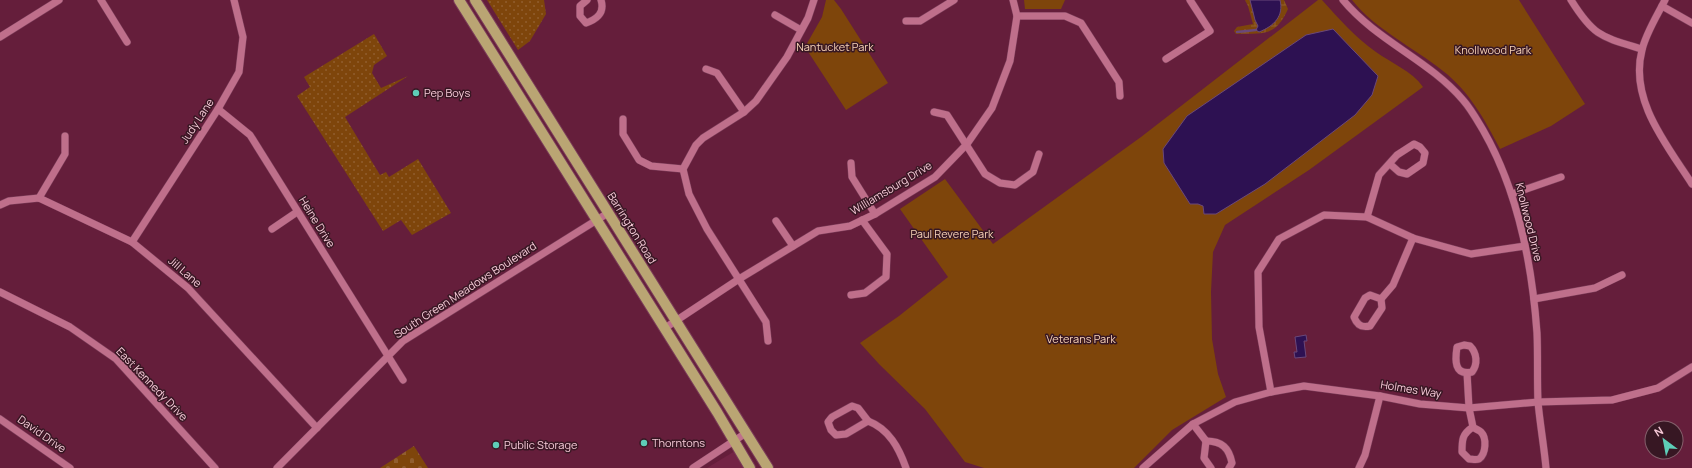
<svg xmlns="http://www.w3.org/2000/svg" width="1692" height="468" viewBox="0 0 1692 468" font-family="Manrope,sans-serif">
	<defs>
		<pattern id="grass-dots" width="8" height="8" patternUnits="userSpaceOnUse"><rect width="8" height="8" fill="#7e450b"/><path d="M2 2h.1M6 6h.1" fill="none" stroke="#915e2e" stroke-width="1.8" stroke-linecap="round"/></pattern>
		<pattern id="wetland-marsh" width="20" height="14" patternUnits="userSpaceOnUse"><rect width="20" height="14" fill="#7e450b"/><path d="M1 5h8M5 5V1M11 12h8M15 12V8" fill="none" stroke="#915e2e"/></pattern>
		<pattern id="cemetery-stones" width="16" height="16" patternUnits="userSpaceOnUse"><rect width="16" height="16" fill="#7e450b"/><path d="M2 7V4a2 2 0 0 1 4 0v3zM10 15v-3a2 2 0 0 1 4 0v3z" fill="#915e2e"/></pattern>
	</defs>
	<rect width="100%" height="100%" fill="#651e3b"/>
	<!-- built -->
	<path fill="#732445" d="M735,451L746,468H707Z"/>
	<!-- grass -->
	<g fill="url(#grass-dots)">
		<path d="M487,0H544L546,14L530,41L518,50Z"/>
		<path d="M374,34L387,56L374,65L372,73L381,88L408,76L345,117L380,175L386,172L389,177L418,159L451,213L412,235L401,220L383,231L297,96L310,87L304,77Z"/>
	</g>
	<!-- wetland -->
	<path fill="url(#wetland-marsh)" d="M1245,0H1284L1288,9C1275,38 1262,33 1236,34L1234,31L1237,27L1253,24L1248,6Z"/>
	<!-- cemetery -->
	<path fill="url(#cemetery-stones)" d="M414,446L428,468H380Z"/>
	<!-- green -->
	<g fill="#7e450b">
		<path d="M826,0H834L841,9L888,83L846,110L805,47L822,17Z"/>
		<path d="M1024,0H1065L1061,9H1025Z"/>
		<path d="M1318,0H1322C1339,19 1355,37 1376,52C1391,63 1412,71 1423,87L1309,170L1225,225L1213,252L1211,292L1212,339L1218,374L1226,397L1172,430L1134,468H984L965,462L925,409L879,364L860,343L899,316L948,277L900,209L945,179L993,244L1141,137Z"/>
		<path d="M1352,0H1519L1585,104L1551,126L1500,149C1485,120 1469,91 1443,71C1413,47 1376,30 1352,0Z"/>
	</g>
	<!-- water -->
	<g fill="#2d1152" stroke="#6a487a">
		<path d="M1250,0H1280C1284,16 1274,26 1259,32L1256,30L1258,26L1255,20Z"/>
		<path d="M1333,29L1378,76L1372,95L1355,115L1265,184L1216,214H1204L1203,206L1198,204H1190L1164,163L1163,149L1187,116L1306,35Z"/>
		<path d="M1306,335L1307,341H1304L1306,357L1295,358L1294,352H1297L1295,337Z"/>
	</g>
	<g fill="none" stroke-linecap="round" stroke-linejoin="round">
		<!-- stream -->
		<path stroke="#6a487a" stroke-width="2.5" d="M1237,32L1256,30"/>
		<!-- minor casing -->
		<g stroke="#7b3d59" stroke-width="8">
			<g id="minor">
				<path d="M101,0L127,42"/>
				<path d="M587,0L580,6V16L586,23C597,19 605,13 601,0"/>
				<path d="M1343,0C1377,41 1429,60 1463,100C1471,109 1477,120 1483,130C1518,191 1532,263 1537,333C1538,356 1537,379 1538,402C1540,424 1544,446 1546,468"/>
				<path d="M1571,0C1594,37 1602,37 1642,49"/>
				<path d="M1665,0C1657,16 1646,33 1642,50C1629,100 1667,145 1692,184"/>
				<path d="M1662,6L1692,23"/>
				<path d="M775,15L801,30"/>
				<path d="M1017,16H1065L1081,23L1119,82L1120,96"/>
				<path d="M906,21H920L954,0"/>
				<path d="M0,37L59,0"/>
				<path d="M1166,59L1210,31L1190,0"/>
				<path d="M706,69L717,73L744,112"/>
				<path d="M218,109L250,135L403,380"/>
				<path d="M934,112L947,115L985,174L1000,183L1015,185L1033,172L1039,154"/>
				<path d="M623,119V134L639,160L651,166L683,169"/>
				<path d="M851,163L852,177L875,214"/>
				<path d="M1512,194L1561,177"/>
				<path d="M39,198L65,154V136"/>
				<path d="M0,205L9,201L39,198L132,242L188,288L317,428"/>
				<path d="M1367,217L1379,175L1397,155L1414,144L1420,147L1425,153L1423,163L1407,174L1399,172L1390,164"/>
				<path d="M776,221L793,246"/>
				<path d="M272,229L297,212"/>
				<path d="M132,242L218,109L239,72L243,37L234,0"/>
				<path d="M0,292L70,327L116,359L215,468"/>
				<path d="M851,295L865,293L886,277L887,254L862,220"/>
				<path d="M1370,295L1381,299L1382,308L1370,326C1362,328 1357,325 1354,317L1365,298Z"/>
				<path d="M1381,299L1393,285L1413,238"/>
				<path d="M1534,299L1595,288L1622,275"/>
				<path d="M665,328L739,279L818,231L850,226L875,214L935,177L967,144L992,108L1010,61L1017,16L1013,0"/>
				<path d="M768,341L766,322L707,229L689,194L683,169L696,145L703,138L744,112L756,101L787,57L808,18L814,0"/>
				<path d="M1464,345L1470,346C1477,353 1478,364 1472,372C1454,376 1455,360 1457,347Z"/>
				<path d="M1467,373L1469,408L1473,427C1475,429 1479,430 1481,432C1487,438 1486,454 1479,459C1476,460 1472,459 1469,459L1462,452C1462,440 1462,434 1473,427"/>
				<path d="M1271,392L1259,327L1258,272L1279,239L1324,215L1367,217L1413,238L1471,254L1525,246"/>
				<path d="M852,406L858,408L868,421L846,434L836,435L831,430L828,422L832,417Z"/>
				<path d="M0,419L70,468"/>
				<path d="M868,421C889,429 899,448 906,468"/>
				<path d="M1193,424L1206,441"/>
				<path d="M1206,441C1222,441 1229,448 1232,463L1229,468"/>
				<path d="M1206,441L1204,458L1211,468"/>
				<path d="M277,468L403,341L608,213"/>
				<path d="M693,468L746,433"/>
				<path d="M1143,468L1193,424L1235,402L1271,392L1304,386L1380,396L1420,404L1469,408L1538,402L1612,400L1658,388L1692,367"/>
				<path d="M1359,468L1365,455L1380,396"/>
			</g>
		</g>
		<!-- major casing -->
		<g stroke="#7b3d59" stroke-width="12">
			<g id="major">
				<path d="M459,0L717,412L750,468"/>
				<path d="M475,0L768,468"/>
			</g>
		</g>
		<!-- minor -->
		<use href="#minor" stroke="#bf6f8b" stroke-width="7"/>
		<!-- major -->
		<use href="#major" stroke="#baa573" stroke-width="10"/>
	</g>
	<!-- markers -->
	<g fill="#5eceb8" stroke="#371723" stroke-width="1.5">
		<circle cx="416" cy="93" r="4"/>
		<circle cx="644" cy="443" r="4"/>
		<circle cx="496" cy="445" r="4"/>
	</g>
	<g text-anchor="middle" stroke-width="3" stroke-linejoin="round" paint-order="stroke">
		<!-- park labels -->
		<g font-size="11" fill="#f7d2b6" stroke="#371723">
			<text x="835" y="51">Nantucket Park</text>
			<text x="1493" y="54">Knollwood Park</text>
			<text x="952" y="238">Paul Revere Park</text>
			<text x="1081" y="343">Veterans Park</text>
		</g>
		<!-- poi labels -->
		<g font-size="11" fill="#f7cad8" stroke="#371723" text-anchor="start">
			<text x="424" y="97">Pep Boys</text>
			<text x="652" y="447">Thorntons</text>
			<text x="504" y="449">Public Storage</text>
		</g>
		<!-- street labels -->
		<g font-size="11" fill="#f7cad8" stroke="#371723">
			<text transform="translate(197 121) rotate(-57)" y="4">Judy Lane</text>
			<text transform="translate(891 188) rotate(-31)" y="4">Williamsburg Drive</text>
			<text transform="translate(317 222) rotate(58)" y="4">Heine Drive</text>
			<text transform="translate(1529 222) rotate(76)" y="4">Knollwood Drive</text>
			<text transform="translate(632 228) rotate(58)" y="4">Barrington Road</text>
			<text transform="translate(185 272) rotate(41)" y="4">Jill Lane</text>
			<text transform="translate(465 290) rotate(-33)" y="4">South Green Meadows Boulevard</text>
			<text transform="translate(152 384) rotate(46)" y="4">East Kennedy Drive</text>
			<text transform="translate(1411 389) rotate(9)" y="4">Holmes Way</text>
			<text transform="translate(42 434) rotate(35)" y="4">David Drive</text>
		</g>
	</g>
	<!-- north arrow -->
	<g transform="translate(1664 440) rotate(328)"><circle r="19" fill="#371723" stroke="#845f6b"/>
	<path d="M0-3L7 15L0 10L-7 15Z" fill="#5eceb8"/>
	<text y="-6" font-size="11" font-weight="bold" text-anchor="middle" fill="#f7cad8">N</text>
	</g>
</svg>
